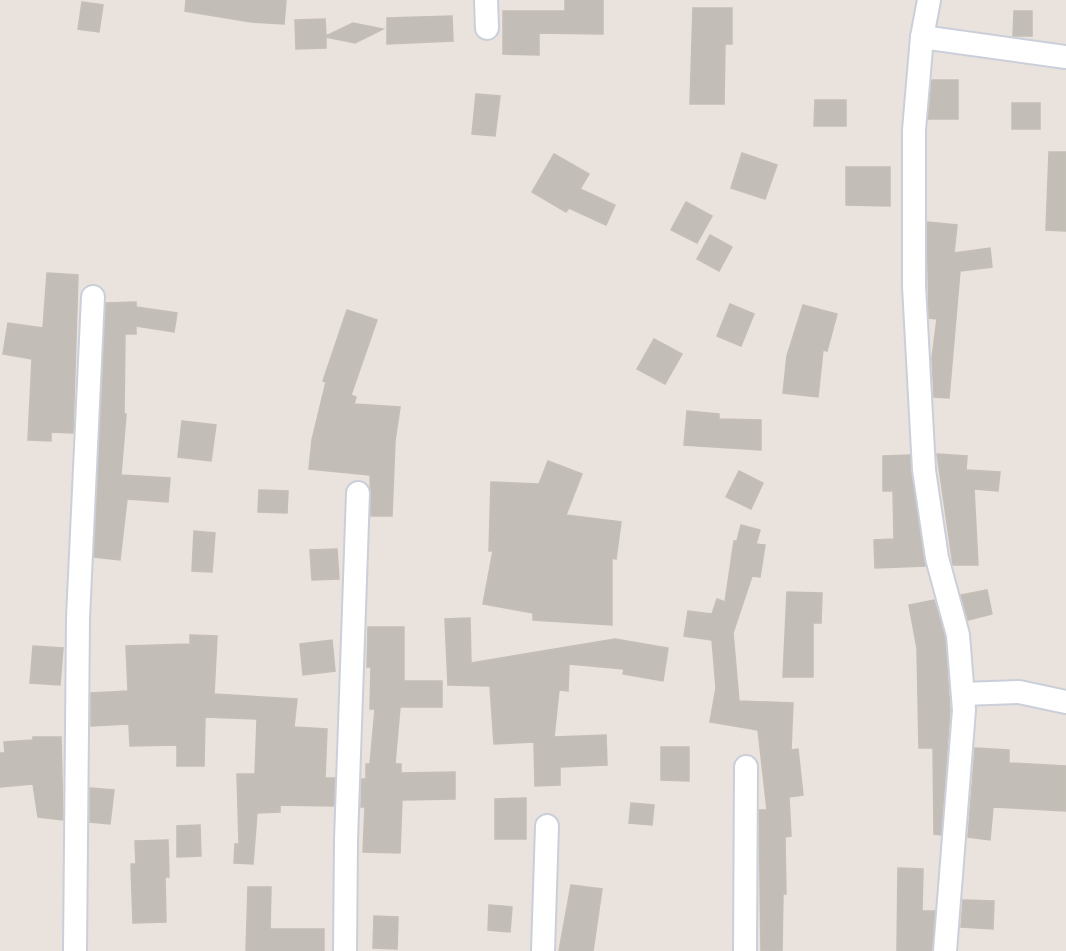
<svg xmlns="http://www.w3.org/2000/svg" width="1066" height="951" viewBox="0 0 1066 951" font-family="'DejaVu Sans',sans-serif">
	<rect width="100%" height="100%" fill="#eae2dc"/>
	<!-- building -->
	<g fill="#c2beb7" stroke="#c5beb6" stroke-width="1.5">
		<path d="M186,0H286L284,24L251,22L185,11Z"/>
		<path d="M565,0H603V34L539,33V55L503,54V11H565Z"/>
		<path d="M82,2L103,5L99,32L78,29Z"/>
		<path d="M693,8H732V44H725L724,104H690Z"/>
		<path d="M1014,11H1032V36H1013Z"/>
		<path d="M452,16L453,41L387,44V18Z"/>
		<path d="M325,19L326,36L353,23L383,29L355,43L326,37V48L296,49L295,20Z"/>
		<path d="M932,80H958V119H928Z"/>
		<path d="M476,94L500,96L495,136L472,134Z"/>
		<path d="M815,100H846V126H814Z"/>
		<rect x="1012" y="103" width="28" height="26"/>
		<path d="M1049,152H1066V231L1046,230Z"/>
		<path d="M742,153L777,165L765,199L731,188Z"/>
		<path d="M554,154L589,174L580,189L615,205L606,225L569,208L566,212L532,192Z"/>
		<path d="M846,167H890V206L846,205Z"/>
		<path d="M686,202L712,216L697,243L671,230Z"/>
		<path d="M927,222L957,225L954,253L990,248L992,267L960,271L949,398L934,397L932,358L937,319L929,318Z"/>
		<path d="M710,235L732,247L719,271L697,259Z"/>
		<path d="M47,273L78,275L73,433L51,432V441L28,440L32,359L3,354L8,323L43,328Z"/>
		<path d="M136,302V307L177,313L174,332L136,326V334H125L124,414H126L121,475L170,478L168,502L127,499L120,560L94,557L106,303Z"/>
		<path d="M730,304L754,314L741,346L717,336Z"/>
		<path d="M803,305L837,314L827,351L823,350L818,397L783,393L787,356Z"/>
		<path d="M347,310L377,320L351,395L356,397L354,404L400,407L395,441L392,516H371L370,475L309,469L312,440L326,382L323,381Z"/>
		<path d="M654,339L682,354L665,384L637,369Z"/>
		<path d="M687,411L719,414V419L761,420V450L684,445Z"/>
		<path d="M182,421L216,425L211,461L178,457Z"/>
		<path d="M937,454L967,456L966,470L1000,472L998,491L974,489L978,565H953Z"/>
		<path d="M910,455L925,566L875,568L874,540L894,539L893,491H883V456Z"/>
		<path d="M548,461L582,474L566,515L621,522L616,559L612,558V625L533,620V613L483,604L493,551H489L491,482L539,484Z"/>
		<path d="M739,471L763,483L751,509L726,497Z"/>
		<path d="M259,490L288,491L287,513L258,512Z"/>
		<path d="M741,525L760,530L756,544L765,545L760,577L752,576L733,633L739,701L793,703L791,750L798,749L803,795L789,797L791,836L785,837L786,894H783L782,951H761L759,810H767L758,730L710,722L716,688L712,640L684,636L688,611L712,614L717,599L725,602L734,541H737Z"/>
		<path d="M194,531L215,533L212,572L192,571Z"/>
		<path d="M337,549L339,579L312,580L310,550Z"/>
		<path d="M987,590L992,614L968,620L961,595Z"/>
		<path d="M787,592L822,593L821,623H813V677H783Z"/>
		<path d="M934,600L945,637L950,710L941,835L934,834L933,748H919L917,648L909,605Z"/>
		<path d="M470,618L471,663L615,639L668,648L663,681L623,674L624,669L569,664L568,691L559,690L554,737L606,735L607,765L560,767V785L535,786L534,742L494,744L490,686L448,685L445,619Z"/>
		<path d="M368,627H404V681H442V707H400L395,764H401V773L455,772V799L402,800L400,853L363,852L365,807H361L362,779H366V764H370L375,709H370L371,667H367Z"/>
		<path d="M190,635L217,636L214,694L297,699L294,727L327,729L325,778H335L334,806L280,805V812L257,813L253,864L234,863L235,844H239L237,774H255L257,719L205,717L204,766H177V745L130,746L129,724L91,726V693L128,691L126,646L190,644Z"/>
		<path d="M332,640L335,671L303,675L300,644Z"/>
		<path d="M33,646L63,648L60,685L30,683Z"/>
		<path d="M33,737H61L63,820L38,817L33,784L0,787V753H5L4,742L33,740Z"/>
		<path d="M661,747H689V781L661,780Z"/>
		<path d="M975,748L1009,750V763L1066,766V811L993,807L990,840L968,837Z"/>
		<path d="M90,788L114,790L110,824L90,822Z"/>
		<path d="M526,798V839H495V799Z"/>
		<path d="M631,803L654,805L652,825L629,823Z"/>
		<path d="M200,825L201,856L177,857V826Z"/>
		<path d="M168,840L169,877H165L166,922L133,923L131,864H136L135,841Z"/>
		<path d="M898,868L923,869L922,911H935L932,951H897Z"/>
		<path d="M571,885L602,889L593,951H559Z"/>
		<path d="M248,887H271L270,929H324V951H246Z"/>
		<path d="M963,900L994,901L993,929L961,927Z"/>
		<path d="M489,905L512,907L510,932L488,930Z"/>
		<path d="M374,916L398,917L397,949L373,948Z"/>
	</g>
	<g fill="none" stroke-linecap="round" stroke-linejoin="round">
		<!-- minor casing -->
		<g stroke="#cacfda" stroke-width="26">
			<g id="minor">
				<path d="M486,0L487,28"/>
				<path d="M929,0L922,37L914,130V286L924,470L937,558L958,635L964,710L945,951"/>
				<path d="M922,37L1066,57"/>
				<path d="M963,694L1019,692L1066,702"/>
				<path d="M75,951L78,618L93,297"/>
				<path d="M345,951L346,840L358,493"/>
				<path d="M543,951L547,826"/>
				<path d="M745,951L746,767"/>
			</g>
		</g>
		<!-- minor -->
		<use href="#minor" stroke="#fff" stroke-width="22"/>
	</g>
</svg>
